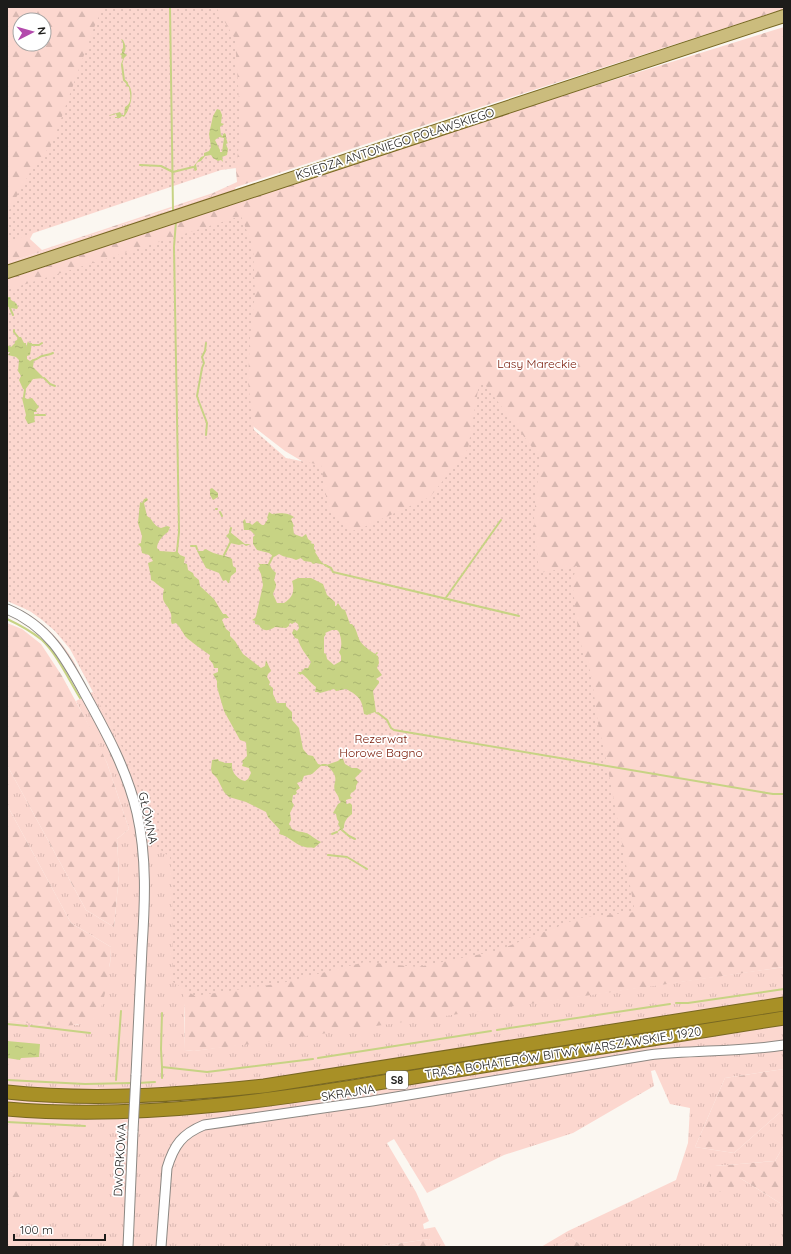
<svg xmlns="http://www.w3.org/2000/svg" width="791" height="1254" viewBox="0 0 791 1254" font-family="Quicksand,sans-serif">
	<defs>
		<pattern id="grass-tufts" width="24" height="20" patternUnits="userSpaceOnUse"><rect width="24" height="20" fill="#fcd7cf"/><path d="M3 7l-1-3M5 7V3M7 7l1-3M15 17l-1-3M17 17v-4M19 17l1-3" fill="none" stroke="#d8b8b1"/></pattern>
		<pattern id="forest-firs" width="22" height="20" patternUnits="userSpaceOnUse"><rect width="22" height="20" fill="#fcd7cf"/><path d="M5 1l3.5 6h-7zM16 11l3.5 6h-7z" fill="#d8b8b1"/></pattern>
		<pattern id="park-dots" width="8" height="8" patternUnits="userSpaceOnUse"><rect width="8" height="8" fill="#fcd7cf"/><path d="M2 2h.1M6 6h.1" fill="none" stroke="#d8b8b1" stroke-width="1.8" stroke-linecap="round"/></pattern>
		<pattern id="water-ripples" width="26" height="14" patternUnits="userSpaceOnUse"><rect width="26" height="14" fill="#c7d384"/><path d="M2 4q2-2 4 0t4 0M15 11q2-2 4 0t4 0" fill="none" stroke="#aab571"/></pattern>
	</defs>
	<rect width="100%" height="100%" fill="#fbf7f1"/>
	<!-- grass -->
	<g fill="url(#grass-tufts)" fill-rule="evenodd">
		<path d="M236,187L233,193L7,268V263L168,210H174V208Z"/>
		<path d="M7,593L67,635L175,849L286,1038L784,967V1069L725,1078L695,1147L734,1153L784,1109V1145L775,1161L715,1166L740,1178L780,1203L784,1216V1247H584L571,1238L555,1247H541L568,1231L676,1180L688,1143L690,1108L670,1104L655,1070L651,1071L654,1086L573,1133L504,1155L427,1193L394,1139L387,1143L416,1192L429,1221L423,1224L424,1229L435,1227L446,1247H435L429,1239L375,1247H7V1209L9,1208L12,1172L7,1169V1020L45,1025H77L94,1018L110,964L111,947L71,923L7,805V765L86,910L114,927L119,875L117,839L129,829L107,763L76,701L89,694L71,660L7,606V604C35,614 57,634 73,660C79,671 84,683 90,693L93,692L70,649L55,631L44,621L30,611L15,603ZM184,996L257,1042L194,1051L185,1050Z"/>
	</g>
	<!-- forest -->
	<g fill="url(#forest-firs)" fill-rule="evenodd">
		<path d="M7,7H127L44,211L30,239L42,250L213,193L237,182L231,115L209,7H784V9L357,147L7,263ZM20,20H44V44H20Z"/>
		<path d="M784,27V967L258,1043L194,1051L185,1050V1017L181,963L179,867L7,425V279L536,104ZM245,420L285,451L310,466L350,584Z"/>
		<path d="M7,623L22,629L41,644L62,676L94,735L107,763L129,829L117,839L119,875L114,927L86,910L7,765Z"/>
		<path d="M7,805L71,923L111,947C111,961 105,1010 95,1018C77,1032 28,1023 7,1020Z"/>
		<path d="M784,1069V1109L734,1153L695,1147L725,1078Z"/>
		<path d="M784,1145V1216L780,1203L740,1178L729,1193L705,1190L715,1166L775,1161Z"/>
		<path d="M7,1169L12,1172L24,1198L19,1212L9,1208L7,1209Z"/>
		<path d="M571,1238L584,1247H555Z"/>
		<path d="M429,1239L435,1247H375H376Z"/>
	</g>
	<!-- park -->
	<g fill="url(#park-dots)">
		<path d="M103,7H216L235,39L241,129L236,168L221,170L7,242V214L33,167L52,144L93,30Z"/>
		<path d="M241,216L253,247L255,293L250,338L248,382L254,430L286,458L321,465L328,509L352,531L364,527L430,497L468,449L480,378L540,458L534,517L539,573L577,566L572,581L578,629L583,654L591,673L598,723L607,764L635,912L579,918L496,951L418,967L365,962L282,983L195,996L173,982L172,879L170,857L150,842L139,791L127,757L71,648L55,631L41,619L30,611L7,601V290Z"/>
	</g>
	<!-- water -->
	<g fill="url(#water-ripples)" fill-rule="evenodd">
		<path d="M121,39L123,40C125,44 127,48 124,53L127,55L124,58L122,65L121,64L123,59L121,57L122,56L120,54L122,53V49L123,48V43Z"/>
		<path d="M127,83C136,91 130,110 124,117L122,116L120,118H115V117H117L116,114L109,116L110,115L120,112L122,115H124L125,107C133,103 130,94 129,87L126,86Z"/>
		<path d="M217,109L220,110L222,115L221,123L224,124L220,127L221,135L223,136V134L225,133L226,135V138L228,144L227,143L226,145L228,149L227,155L222,157L223,162L221,160L218,161L213,158L211,155L205,156L201,161L198,162L196,164L197,170L195,171L193,167L201,157L204,156V153L209,151L211,147L209,134L213,116ZM219,137L224,138L222,152H220V150L215,140Z"/>
		<path d="M8,297H10L11,300L16,303L18,307L17,309L10,308L7,306Z"/>
		<path d="M18,337H21L24,343H26V347L28,341L29,343H32L30,355L27,356V359L30,361L33,359L34,360L33,367L44,378L33,379L25,390L23,389L19,380L21,376L18,371L19,360L16,357L8,355L10,352H8L7,345L11,347L15,343V341L17,340Z"/>
		<path d="M24,397L27,399L32,398L39,407L36,410L37,412H34V414L36,415L34,417L35,422L28,424L25,418L26,415L22,398Z"/>
		<path d="M212,488L218,493V497L213,500L210,495V489Z"/>
		<path d="M147,498L148,500L144,503L147,516C153,519 153,526 161,528L167,526L170,527L168,532C163,535 157,542 157,548L160,551L174,552L177,551L180,555L185,557L184,563L187,564L188,570L193,573L194,576L199,580L200,586L214,599L223,614H226L229,618H224L222,620L226,629L230,632V636L235,641L243,654L261,668L265,666L266,660L271,671L268,674L267,677L270,682L269,685L273,688V694L277,703H286V706L292,712V720L299,728L303,749L308,755L313,756L318,764L322,765L312,774L304,776L302,781L297,783L300,788L296,791L297,793L295,795H293L292,802L294,805L290,813L291,820L289,824L292,829C297,832 301,831 306,833C308,833 318,841 321,842L314,848C311,847 308,848 305,847C295,845 289,836 279,834L280,830L268,817L266,812L246,802L229,797L224,792L217,778L212,773L211,769L212,760L218,759L219,761L223,762L225,763H232C231,772 237,779 245,781L248,779L251,773L249,768L242,766L243,763L242,761L247,756L246,742L240,740L224,711L217,687V681L213,674L218,672V668H214L213,664L209,659L210,655C208,654 186,638 185,636C182,631 180,627 176,623L172,624C170,620 172,618 171,614C168,602 160,605 164,589C158,586 156,582 151,580C151,574 149,569 148,563L153,561L149,555L142,553L141,547L138,544L141,543L142,536L138,523L140,502L142,503L144,499Z"/>
		<path d="M269,512L272,514C281,513 287,512 294,517L291,519L294,526L293,527L294,534L302,537L306,534L308,539L312,542L310,543L314,544V549L316,551L315,552C319,558 319,560 325,565L316,563L313,564L311,562L304,561L301,558L296,560C290,557 285,558 279,554L274,557L269,553L257,550L253,544V537L255,535L250,530H244L243,521L245,519L246,523H250L252,525L257,521L262,525H264L268,519L267,518Z"/>
		<path d="M230,532L245,544H251L246,546L243,544L239,545L230,543L229,539L226,536Z"/>
		<path d="M197,549L198,551H203L205,549C208,550 212,553 217,554C224,556 228,556 232,559L233,566L236,568V572L231,576L229,583H228L226,580L223,581L219,573L206,568L197,551Z"/>
		<path d="M258,563L260,564H269L272,569L276,573L274,580C278,586 275,588 273,594L277,603H284C293,597 295,591 292,581L298,578H311L323,584L327,595L335,602V606H336L338,603L342,609L345,610L350,624H352C357,629 357,636 360,641C363,646 371,651 375,654L377,652L378,653L376,655L378,656L379,663L377,668L382,675L376,679L379,681V683L373,691L376,712L378,713L376,714L375,712L367,715L364,714C362,699 359,696 346,689L336,691L334,689L320,693L318,692H315L316,687C310,683 308,678 302,674L300,675L298,672H301L305,668H308L311,662C306,654 300,648 298,639L295,638L292,633L294,629L297,631L299,628L298,624L295,622L292,624L290,623L289,625V626L286,628L275,627C269,631 262,632 259,625L255,624V621L252,620L255,618L256,616L263,585L261,574L258,568L260,566ZM332,630H337L339,632C341,637 343,647 339,652L341,656V661L334,665L327,659L326,654L324,653V637L326,634L325,633Z"/>
		<path d="M340,759H343L345,764L352,768H357L362,771L355,778L358,782L356,786V789L353,792L351,793L350,796L352,798L346,800V803L347,804L350,803L352,805V814C347,818 344,821 344,828L337,832L340,828L338,824L339,822L337,819L336,814L333,813L338,804L341,802L339,800C339,796 337,795 335,791C334,788 334,786 335,782C337,775 331,769 326,765L338,761Z"/>
		<path d="M7,1041L40,1044L39,1057L21,1058L20,1060L7,1058Z"/>
	</g>
	<g fill="none" stroke-linecap="round" stroke-linejoin="round">
		<!-- stream -->
		<g stroke="#c7d384" stroke-width="2">
			<path d="M170,7L173,210"/>
			<path d="M122,65L124,80L127,83"/>
			<path d="M140,165L161,166L173,172L193,167"/>
			<path d="M176,221L174,247L179,532L177,551"/>
			<path d="M10,308L13,315"/>
			<path d="M14,330V332L18,337"/>
			<path d="M206,343L205,351L202,357L204,363L202,368L197,396L199,402L207,423L206,435"/>
			<path d="M32,345H39L42,343"/>
			<path d="M34,360C38,359 39,357 42,356C46,355 49,355 53,353"/>
			<path d="M44,378L50,384L55,386"/>
			<path d="M24,397L25,390"/>
			<path d="M36,415H45"/>
			<path d="M216,509H217"/>
			<path d="M220,512L222,516"/>
			<path d="M230,532L231,528"/>
			<path d="M191,546H196L197,549"/>
			<path d="M224,555L230,543"/>
			<path d="M269,564L273,556"/>
			<path d="M325,565L331,568L333,572L519,616"/>
			<path d="M445,599L501,520"/>
			<path d="M7,619C20,625 31,631 42,640C57,654 69,680 80,698"/>
			<path d="M378,713L387,720L391,728L394,730L773,794H784"/>
			<path d="M322,765H326"/>
			<path d="M342,830L349,836L355,839"/>
			<path d="M332,834L337,832"/>
			<path d="M328,855L347,857L367,869"/>
			<path d="M676,1003H688L784,989"/>
			<path d="M7,1024L27,1026"/>
			<path d="M31,1026L90,1033"/>
			<path d="M497,1030L670,1004"/>
			<path d="M318,1058L491,1031"/>
			<path d="M162,1067L161,1049L162,1013"/>
			<path d="M162,1078V1067L207,1072L313,1059"/>
			<path d="M7,1080L85,1084L132,1083"/>
			<path d="M116,1080L121,1011"/>
			<path d="M138,1083L155,1082"/>
			<path d="M7,1122L85,1126"/>
		</g>
		<!-- minor casing -->
		<g stroke="#8c8883" stroke-width="11">
			<g id="minor">
				<path d="M7,609C48,626 65,657 85,694C106,732 127,770 137,813C147,857 145,903 142,948C140,990 138,1033 136,1075"/>
				<path d="M128,1247L133,1131"/>
				<path d="M161,1247L167,1168C174,1145 182,1134 204,1125L372,1101L649,1055C694,1050 739,1052 784,1045"/>
			</g>
		</g>
		<!-- major casing -->
		<g stroke="#776722" stroke-width="14">
			<path id="major" d="M7,272L784,16"/>
		</g>
		<!-- highway casing -->
		<g stroke="#776722" stroke-width="15">
			<g id="highway">
				<path d="M7,1092C92,1101 179,1095 264,1086L784,1004"/>
				<path d="M7,1109C148,1121 287,1098 426,1075C545,1056 665,1037 784,1018"/>
			</g>
		</g>
		<!-- minor -->
		<use href="#minor" stroke="#fff" stroke-width="9"/>
		<!-- major -->
		<use href="#major" stroke="#cbbc7d" stroke-width="12"/>
		<!-- highway -->
		<use href="#highway" stroke="#a89026" stroke-width="13"/>
		<!-- minor-bridge casing -->
		<g stroke="#8c8883" stroke-width="11" stroke-linecap="butt">
			<path id="minor-bridge" d="M133,1131L136,1075"/>
		</g>
		<!-- minor-bridge -->
		<use href="#minor-bridge" stroke="#fff" stroke-width="9"/>
	</g>
	<g text-anchor="middle" stroke-width="3.5" stroke-linejoin="round" paint-order="stroke">
		<!-- shield labels -->
		<rect fill="#fff" stroke="#61605f" stroke-width="1" x="386" y="1071" width="22" height="18" rx="3"/>
		<g font-size="11" font-weight="bold" fill="#1d1c1a">
			<text x="397" y="1084">S8</text>
		</g>
		<!-- street labels -->
		<g font-size="12" fill="#1d1c1a" stroke="#fff">
			<text transform="translate(395 144) rotate(-18)" y="4">KSIĘDZA ANTONIEGO POŁAWSKIEGO</text>
			<text transform="translate(148 818) rotate(78)" y="4">GŁÓWNA</text>
			<text transform="translate(563 1053) rotate(-9)" y="4">TRASA BOHATERÓW BITWY WARSZAWSKIEJ 1920</text>
			<text transform="translate(348 1093) rotate(-9)" y="4">SKRAJNA</text>
			<text transform="translate(120 1160) rotate(-87)" y="4">DWORKOWA</text>
		</g>
		<!-- park labels -->
		<g font-size="12" fill="#771704" stroke="#fff">
			<text x="537" y="368">Lasy Mareckie</text>
			<text x="381" y="743">Rezerwat<tspan x="381" dy="14">Horowe Bagno</tspan></text>
		</g>
	</g>
	<!-- border -->
	<rect width="791" height="1254" fill="none" stroke="#1d1c1a" stroke-width="16"/>
	<!-- north arrow -->
	<g transform="translate(32 32) rotate(84)"><circle r="19" fill="#ffffff" stroke="#a5a4a3"/>
	<path d="M0-3L7 15L0 10L-7 15Z" fill="#b34aac"/>
	<text y="-6" font-size="11" font-weight="bold" text-anchor="middle" fill="#1d1c1a">N</text>
	</g>
	<!-- scale -->
	<path d="M14 1234v6h91v-6" fill="none" stroke="#1d1c1a" stroke-width="2"/>
	<text x="20" y="1234" font-size="12" fill="#1d1c1a" stroke="#ffffff" stroke-width="3" paint-order="stroke">100 m</text>
</svg>
